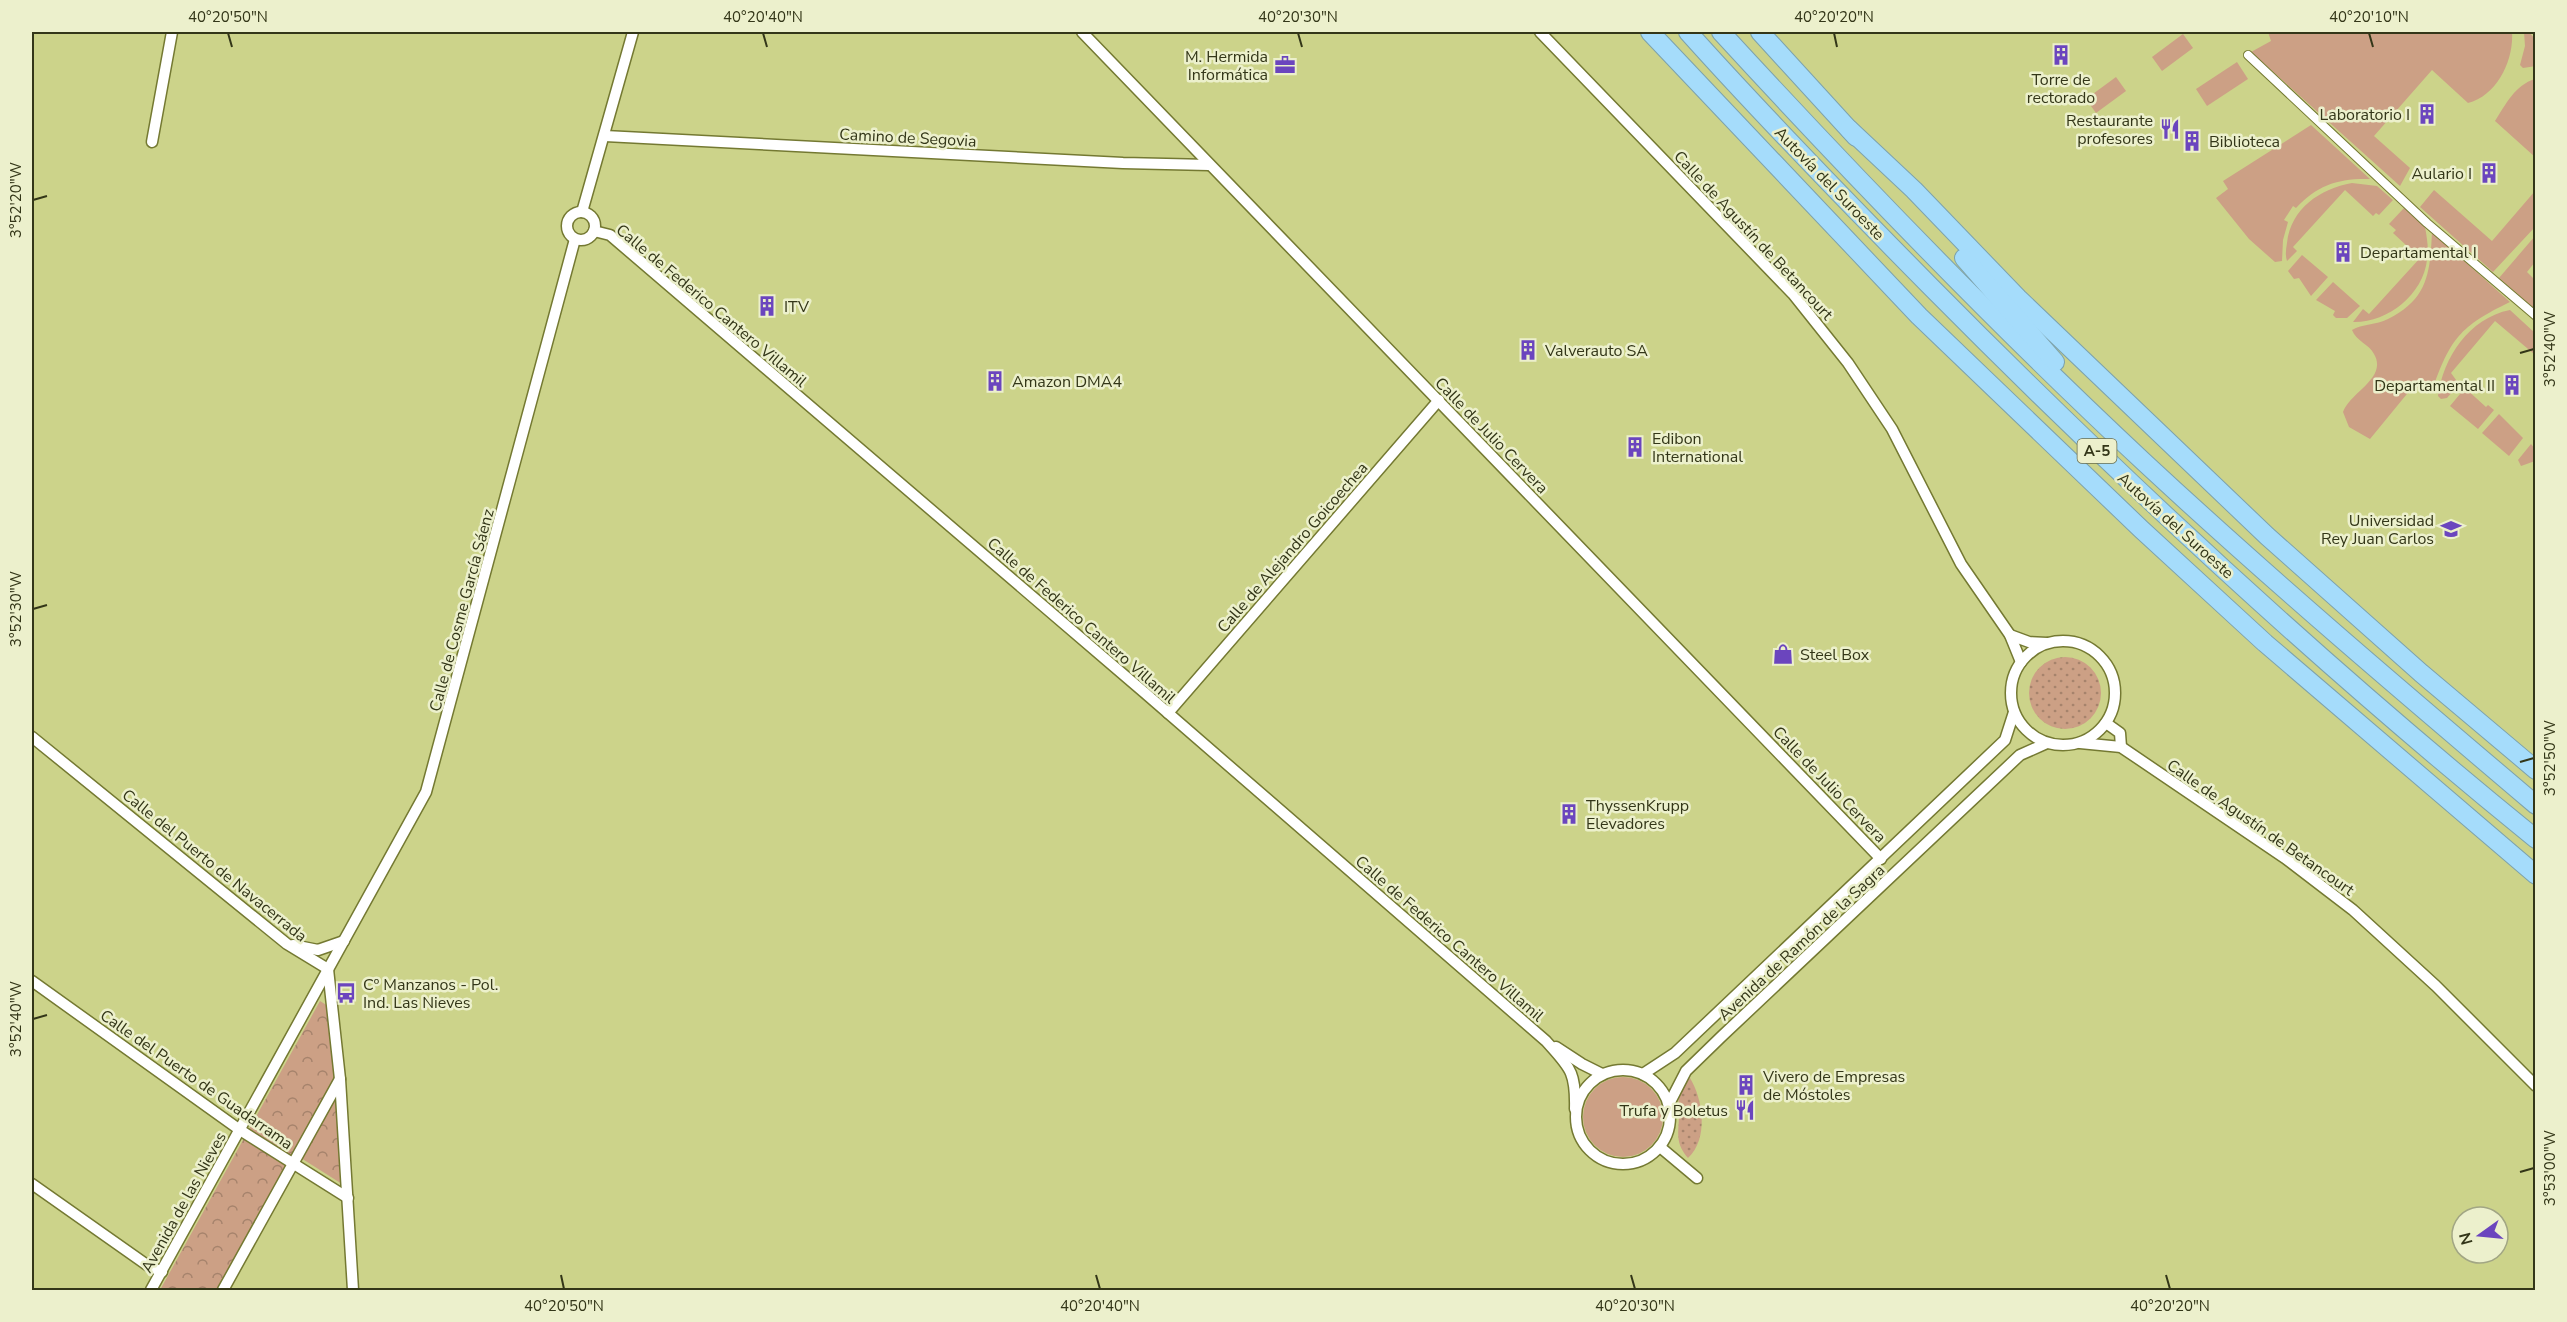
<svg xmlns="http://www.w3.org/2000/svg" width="2567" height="1322" viewBox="0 0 2567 1322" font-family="'Nunito Sans',sans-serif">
	<defs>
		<pattern id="park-crowns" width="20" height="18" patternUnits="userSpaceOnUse" patternTransform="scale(1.5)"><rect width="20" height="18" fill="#cca085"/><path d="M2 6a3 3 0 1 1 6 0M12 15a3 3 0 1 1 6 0" fill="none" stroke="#a6836c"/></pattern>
		<pattern id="garden-dots" width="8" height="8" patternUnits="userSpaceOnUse" patternTransform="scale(1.5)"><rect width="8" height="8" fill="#cca085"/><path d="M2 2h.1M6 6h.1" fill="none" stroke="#a6836c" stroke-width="1.8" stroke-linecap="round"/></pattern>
	</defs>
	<rect width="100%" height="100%" fill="#ccd38a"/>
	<!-- grass -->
	<g fill="#cca085">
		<path d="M2268,32H2512C2514,60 2497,96 2468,103L2432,70L2374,136L2410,168L2400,186L2251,52L2271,41Z"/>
		<path d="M2524,32H2529L2535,39L2536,66L2523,68L2520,65L2525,46Z"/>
		<path d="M2183,34L2193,48L2162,71L2152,57Z"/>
		<path d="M2237,62L2248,79L2207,106L2196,89Z"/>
		<path d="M2116,77L2126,91L2096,113L2086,99Z"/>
		<path d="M2535,79V157L2495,121C2506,104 2515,85 2535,79Z"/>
		<path d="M2311,125L2370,179C2339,178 2317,185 2296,208L2293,206L2284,220L2288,222L2283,240L2282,261L2275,262L2249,239L2216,198L2228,189L2223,181Z"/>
		<path d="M2352,183L2377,186L2393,200L2379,215L2376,213L2373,216L2345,190L2293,247L2297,251L2287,261C2285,255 2286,249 2287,243C2291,208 2320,189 2352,183Z"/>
		<path d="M2434,190L2492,241L2535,191V227L2493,272L2420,207Z"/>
		<path d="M2404,208L2425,227C2427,238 2429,249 2427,260C2423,295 2387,323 2353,322L2363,309L2369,314L2420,258L2393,233L2396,230L2389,224Z"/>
		<path d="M2432,232L2510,302C2460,326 2450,339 2432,391L2421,387L2411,389L2370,439L2349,427L2343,412C2350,392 2388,378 2374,354C2369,344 2356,341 2352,330C2362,324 2376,325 2388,319C2428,299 2430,273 2432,232Z"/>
		<path d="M2535,236V262L2527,272L2535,280V309L2499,278Z"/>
		<path d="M2302,255L2328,277L2311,296L2299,278L2294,279L2288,271Z"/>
		<path d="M2333,282L2360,306L2347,318H2336L2333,315L2335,311L2316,300Z"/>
		<path d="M2510,310L2535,333V352L2534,354L2495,321L2451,373L2459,384L2447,398L2441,399L2438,396C2443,358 2469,318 2510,310Z"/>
		<path d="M2465,388L2486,407L2488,405L2494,410L2478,429L2450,406Z"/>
		<path d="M2499,414L2523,438L2509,456L2482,433Z"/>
		<path d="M2531,444L2535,449V461L2521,466L2518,460Z"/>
		<circle cx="1623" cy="1117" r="40"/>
	</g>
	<!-- park -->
	<path fill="url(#park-crowns)" d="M320,1001L328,1006L342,1184L293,1153L217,1290H160Z"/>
	<!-- garden -->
	<g fill="url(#garden-dots)">
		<circle cx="2065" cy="693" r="36"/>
		<path d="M1690,1078C1703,1099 1709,1139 1688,1158C1676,1144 1678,1135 1679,1118C1679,1101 1676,1091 1690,1078Z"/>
	</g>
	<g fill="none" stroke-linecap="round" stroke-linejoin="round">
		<!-- pedestrian casing -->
		<g stroke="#747932" stroke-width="10">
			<path id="pedestrian" d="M2248,55L2427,223L2536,316"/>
		</g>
		<!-- minor casing -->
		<g stroke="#747932" stroke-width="13">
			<g id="minor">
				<path d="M1082,32L1881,859"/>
				<path d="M1540,32L1793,294L1848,363L1892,429L1961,564L2010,635L2021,662"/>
				<path d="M605,136L1123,163L1209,165"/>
				<path d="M152,142L172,32"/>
				<path d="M582,212L633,32"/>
				<circle cx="581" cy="226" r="14"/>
				<path d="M594,231L610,235L1145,693L1546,1041C1570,1068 1576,1071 1575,1109"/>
				<path d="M2010,635L2029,642L2047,643"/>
				<circle cx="2063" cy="693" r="52"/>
				<path d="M1168,713L1439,400"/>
				<path d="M2106,723L2120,733L2121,747"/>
				<path d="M32,737L287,944L328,969"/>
				<path d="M2080,743L2121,747L2285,858L2353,910L2436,986L2536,1086"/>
				<path d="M293,945L318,950L344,941"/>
				<path d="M328,969L340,1079L353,1290"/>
				<path d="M32,981L240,1130L348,1198"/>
				<path d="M1556,1047L1582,1064L1602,1074"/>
				<circle cx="1623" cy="1117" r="47"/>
				<path d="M1643,1074L1675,1053L2005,740L2014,712"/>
				<path d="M1669,1104L1686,1071L1721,1037L2020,755L2047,743"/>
				<path d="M1660,1147L1697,1178"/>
				<path d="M32,1184L147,1265L162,1272"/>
				<path d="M151,1290L426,792L575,239"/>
				<path d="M223,1290L340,1079"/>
			</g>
		</g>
		<!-- motorway casing -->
		<g stroke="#7da2ac" stroke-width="20">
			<g id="motorway">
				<path d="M1650,32L1919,316L2141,529L2265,643L2536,875"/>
				<path d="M1688,32C1766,119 1849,204 1931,287C2123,481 2324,667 2536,839"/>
				<path d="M1721,32C1857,180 1997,325 2145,463C2272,581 2404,693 2536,805"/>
				<path d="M1760,32L1856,137"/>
				<path d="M1849,129L1914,190L2018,298L2267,536L2421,673L2536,770"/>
				<path d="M1964,258L2055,362"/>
			</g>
		</g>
		<!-- pedestrian -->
		<use href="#pedestrian" stroke="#fff" stroke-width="8"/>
		<!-- minor -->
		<use href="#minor" stroke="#fff" stroke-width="10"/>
		<!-- motorway -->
		<use href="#motorway" stroke="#a5dcfb" stroke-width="18"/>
	</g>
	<!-- ticks -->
	<path fill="none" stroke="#333618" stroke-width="2" d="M228,33L232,47M763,33L767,47M1298,33L1302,47M1834,33L1837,47M2369,33L2373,47M33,200L47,196M2520,353L2534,349M33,609L47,605M2520,762L2534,758M33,1019L47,1015M2520,1172L2534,1168M561,1275L564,1289M1096,1275L1100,1289M1631,1275L1635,1289M2166,1275L2170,1289"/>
	<!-- icons -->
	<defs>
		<g id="building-bare" transform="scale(1.62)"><path d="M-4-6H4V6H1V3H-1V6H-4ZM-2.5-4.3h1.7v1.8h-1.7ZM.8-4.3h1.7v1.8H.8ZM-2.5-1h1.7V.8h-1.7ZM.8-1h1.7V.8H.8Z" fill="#6b45be" stroke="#ecf0cc" stroke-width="2.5" paint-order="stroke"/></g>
		<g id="office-bare" transform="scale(1.62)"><path d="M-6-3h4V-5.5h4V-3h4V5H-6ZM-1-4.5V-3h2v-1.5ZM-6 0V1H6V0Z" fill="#6b45be" stroke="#ecf0cc" stroke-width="2.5" paint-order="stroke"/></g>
		<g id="restaurant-bare" transform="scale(1.62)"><path d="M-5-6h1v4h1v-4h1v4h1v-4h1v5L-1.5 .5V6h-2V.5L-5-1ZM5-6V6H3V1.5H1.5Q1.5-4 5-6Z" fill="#6b45be" stroke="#ecf0cc" stroke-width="2.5" paint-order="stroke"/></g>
		<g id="university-bare" transform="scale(1.62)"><path d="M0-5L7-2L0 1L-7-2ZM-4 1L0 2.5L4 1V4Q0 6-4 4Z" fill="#6b45be" stroke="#ecf0cc" stroke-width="2.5" paint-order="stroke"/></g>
		<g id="shop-bare" transform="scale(1.62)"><path d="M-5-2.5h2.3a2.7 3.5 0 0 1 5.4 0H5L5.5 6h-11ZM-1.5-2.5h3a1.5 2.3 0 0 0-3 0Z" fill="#6b45be" stroke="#ecf0cc" stroke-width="2.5" paint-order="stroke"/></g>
		<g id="bus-bare" transform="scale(1.62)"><path d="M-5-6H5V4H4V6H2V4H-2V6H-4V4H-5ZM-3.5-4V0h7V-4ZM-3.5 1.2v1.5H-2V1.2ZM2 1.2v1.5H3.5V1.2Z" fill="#6b45be" stroke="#ecf0cc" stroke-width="2.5" paint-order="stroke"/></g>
	</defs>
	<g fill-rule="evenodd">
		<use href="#building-bare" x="2061" y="55"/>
		<use href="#office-bare" x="1285" y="65"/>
		<use href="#building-bare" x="2427" y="114"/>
		<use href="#restaurant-bare" x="2170" y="129"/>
		<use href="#building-bare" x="2192" y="141"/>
		<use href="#building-bare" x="2489" y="173"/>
		<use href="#building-bare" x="2343" y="252"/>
		<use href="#building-bare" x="767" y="306"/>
		<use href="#building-bare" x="1528" y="350"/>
		<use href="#building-bare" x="995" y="381"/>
		<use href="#building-bare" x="2512" y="385"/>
		<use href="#building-bare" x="1635" y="447"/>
		<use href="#university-bare" x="2451" y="529"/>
		<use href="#shop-bare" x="1783" y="654"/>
		<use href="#building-bare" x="1569" y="814"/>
		<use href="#bus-bare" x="346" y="993"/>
		<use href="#building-bare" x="1746" y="1085"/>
		<use href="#restaurant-bare" x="1745" y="1110"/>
	</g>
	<g text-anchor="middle" stroke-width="5" stroke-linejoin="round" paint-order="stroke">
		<!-- shield labels -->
		<rect fill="#ecf0cc" stroke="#6a6e4e" stroke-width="1.5" x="2077.5" y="439" width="39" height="24" rx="4.5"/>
		<g font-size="15" font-weight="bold" fill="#333618">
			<text x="2097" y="456">A-5</text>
		</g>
		<!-- poi labels -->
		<g font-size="16" fill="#333618" stroke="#ecf0cc" text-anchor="start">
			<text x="1268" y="62" text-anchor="end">M. Hermida<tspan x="1268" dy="18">Informática</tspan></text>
			<text x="2061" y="85" text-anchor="middle">Torre de<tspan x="2061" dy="18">rectorado</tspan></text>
			<text x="2410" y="120" text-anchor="end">Laboratorio I</text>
			<text x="2153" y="126" text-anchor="end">Restaurante<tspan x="2153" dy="18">profesores</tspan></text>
			<text x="2209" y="147">Biblioteca</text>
			<text x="2472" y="179" text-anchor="end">Aulario I</text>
			<text x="2360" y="258">Departamental I</text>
			<text x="784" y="312">ITV</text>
			<text x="1545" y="356">Valverauto SA</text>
			<text x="1012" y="387">Amazon DMA4</text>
			<text x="2495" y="391" text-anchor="end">Departamental II</text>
			<text x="1652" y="444">Edibon<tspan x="1652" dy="18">International</tspan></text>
			<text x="2434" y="526" text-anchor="end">Universidad<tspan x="2434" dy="18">Rey Juan Carlos</tspan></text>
			<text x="1800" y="660">Steel Box</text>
			<text x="1586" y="811">ThyssenKrupp<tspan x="1586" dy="18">Elevadores</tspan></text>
			<text x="363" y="990">Cº Manzanos - Pol.<tspan x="363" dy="18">Ind. Las Nieves</tspan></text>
			<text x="1763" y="1082">Vivero de Empresas<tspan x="1763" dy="18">de Móstoles</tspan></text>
			<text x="1728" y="1116" text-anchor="end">Trufa y Boletus</text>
		</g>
		<!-- street labels -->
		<g font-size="16" fill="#333618" stroke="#ecf0cc">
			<text transform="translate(908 137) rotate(3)" y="6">Camino de Segovia</text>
			<text transform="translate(1830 183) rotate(46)" y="6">Autovía del Suroeste</text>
			<text transform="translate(1754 235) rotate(47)" y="6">Calle de Agustín de Betancourt</text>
			<text transform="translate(712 305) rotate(40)" y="6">Calle de Federico Cantero Villamil</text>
			<text transform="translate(1492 435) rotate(46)" y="6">Calle de Julio Cervera</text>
			<text transform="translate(2176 525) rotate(42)" y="6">Autovía del Suroeste</text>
			<text transform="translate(1292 547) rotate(-49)" y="6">Calle de Alejandro Goicoechea</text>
			<text transform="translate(461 610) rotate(-75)" y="6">Calle de Cosme García Sáenz</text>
			<text transform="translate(1082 620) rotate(41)" y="6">Calle de Federico Cantero Villamil</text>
			<text transform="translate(1830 784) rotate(46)" y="6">Calle de Julio Cervera</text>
			<text transform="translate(2261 827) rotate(35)" y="6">Calle de Agustín de Betancourt</text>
			<text transform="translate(215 865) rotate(39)" y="6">Calle del Puerto de Navacerrada</text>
			<text transform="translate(1450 938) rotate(41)" y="6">Calle de Federico Cantero Villamil</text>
			<text transform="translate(1801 942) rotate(-43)" y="6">Avenida de Ramón de la Sagra</text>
			<text transform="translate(197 1079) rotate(35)" y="6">Calle del Puerto de Guadarrama</text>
			<text transform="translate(183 1202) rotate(-61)" y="6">Avenida de las Nieves</text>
		</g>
	</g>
	<!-- border -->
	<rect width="2567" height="1322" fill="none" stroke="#ecf0cc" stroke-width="66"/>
	<!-- north arrow -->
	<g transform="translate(2480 1235) rotate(255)"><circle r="28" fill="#ecf0cc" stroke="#a2a684" stroke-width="1.5"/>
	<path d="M0-4.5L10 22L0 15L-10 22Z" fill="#6b45be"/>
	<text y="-9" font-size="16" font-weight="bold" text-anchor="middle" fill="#333618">N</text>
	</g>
	<rect x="33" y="33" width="2501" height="1256" fill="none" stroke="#333618" stroke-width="2"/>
	<g font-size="15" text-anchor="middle" fill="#333618">
		<text x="228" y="22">40°20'50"N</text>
		<text x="763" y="22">40°20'40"N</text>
		<text x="1298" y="22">40°20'30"N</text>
		<text x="1834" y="22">40°20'20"N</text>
		<text x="2369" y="22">40°20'10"N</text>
		<text transform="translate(16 200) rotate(-90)" y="5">3°52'20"W</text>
		<text transform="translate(2550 349) rotate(-90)" y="5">3°52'40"W</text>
		<text transform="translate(16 609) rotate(-90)" y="5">3°52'30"W</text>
		<text transform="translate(2550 758) rotate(-90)" y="5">3°52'50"W</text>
		<text transform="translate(16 1019) rotate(-90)" y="5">3°52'40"W</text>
		<text transform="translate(2550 1168) rotate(-90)" y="5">3°53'00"W</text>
		<text x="564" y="1311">40°20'50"N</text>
		<text x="1100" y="1311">40°20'40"N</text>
		<text x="1635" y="1311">40°20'30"N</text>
		<text x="2170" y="1311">40°20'20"N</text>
	</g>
</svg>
